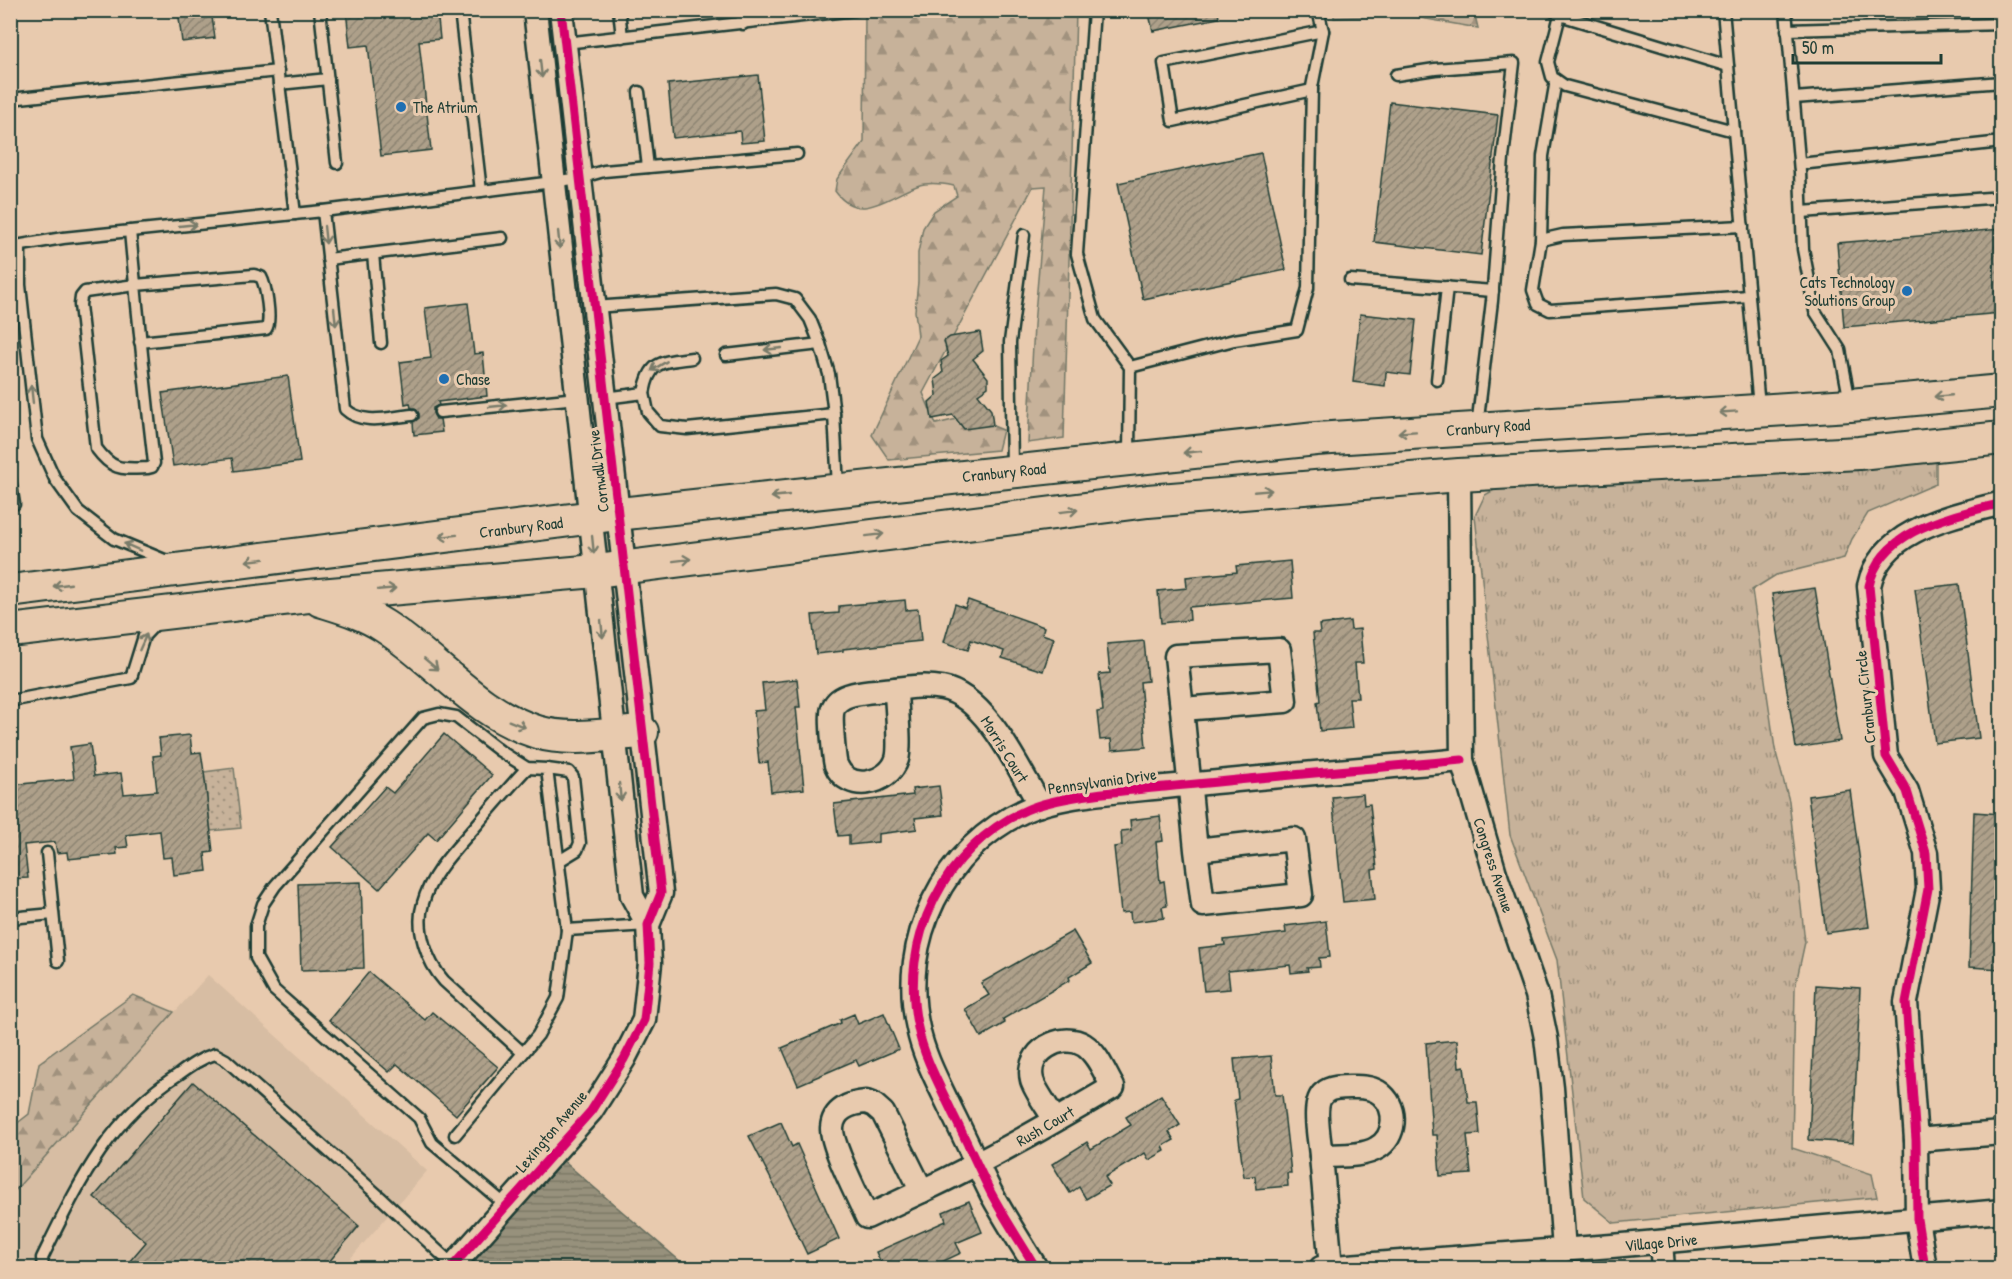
<svg xmlns="http://www.w3.org/2000/svg" width="2012" height="1279" viewBox="0 0 2012 1279" font-family="'Patrick Hand',sans-serif">
	<defs>
		<pattern id="grass-tufts" width="24" height="20" patternUnits="userSpaceOnUse" patternTransform="scale(1.5)"><rect width="24" height="20" fill="#c7b29a"/><path d="M3 7l-1-3M5 7V3M7 7l1-3M15 17l-1-3M17 17v-4M19 17l1-3" fill="none" stroke="#a1927e"/></pattern>
		<pattern id="forest-firs" width="22" height="20" patternUnits="userSpaceOnUse" patternTransform="scale(1.5)"><rect width="22" height="20" fill="#c7b29a"/><path d="M5 1l3.5 6h-7zM16 11l3.5 6h-7z" fill="#a1927e"/></pattern>
		<pattern id="garden-dots" width="8" height="8" patternUnits="userSpaceOnUse" patternTransform="scale(1.5)"><rect width="8" height="8" fill="#c7b29a"/><path d="M2 2h.1M6 6h.1" fill="none" stroke="#a1927e" stroke-width="1.8" stroke-linecap="round"/></pattern>
		<pattern id="water-rules" width="6" height="5" patternUnits="userSpaceOnUse" patternTransform="scale(1.5)"><rect width="6" height="5" fill="#97917c"/><path d="M0 2.5h6" fill="none" stroke="#7b7866"/></pattern>
		<pattern id="building-hatch" width="6" height="6" patternUnits="userSpaceOnUse" patternTransform="scale(1.5)"><rect width="6" height="6" fill="#aea08a"/><path d="M-1 1l2-2M0 6l6-6M5 7l2-2" fill="none" stroke="#8d8472"/></pattern>
	</defs>
	<rect width="100%" height="100%" fill="#e8caae"/>
	<filter id="ink" filterUnits="userSpaceOnUse"><feTurbulence type="fractalNoise" baseFrequency=".0167" numOctaves="2"/><feDisplacementMap in="SourceGraphic" scale="12" xChannelSelector="R" yChannelSelector="G"/><feConvolveMatrix kernelMatrix="1 2 1 2 8 2 1 2 1" color-interpolation-filters="sRGB"/></filter>
	<g filter="url(#ink)">
		<!-- built -->
		<path fill="#d7bda3" d="M208,975L427,1171L342,1268H11V1195Z"/>
		<!-- grass -->
		<path fill="url(#grass-tufts)" stroke="#737867" stroke-width="1.5" d="M1936,459V484L1868,513L1852,539L1844,558L1776,575L1752,590L1775,749L1789,801L1805,942L1795,988L1792,1148L1872,1174L1877,1197L1614,1223L1584,1198L1557,960L1510,835L1475,516L1485,495L1507,483Z"/>
		<!-- forest -->
		<g fill="url(#forest-firs)" stroke="#737867" stroke-width="1.5">
			<path d="M865,11H1076L1064,438L1028,443L1034,325L1046,186L1033,187L923,393L936,424L969,416L1003,430L998,450L889,460L872,435L918,336L915,311L918,282V253L923,228L934,211L957,196L954,186C944,184 928,182 917,186C888,196 859,225 835,191L837,179L864,142Z"/>
			<path d="M1334,11H1474L1478,28L1404,15L1334,18Z"/>
			<path d="M133,995L174,1012L11,1195V1128L29,1114L39,1063Z"/>
		</g>
		<!-- garden -->
		<path fill="url(#garden-dots)" stroke="#737867" stroke-width="1.5" d="M234,768L241,828L211,831L204,772Z"/>
		<!-- water -->
		<path fill="url(#water-rules)" stroke="#676f5f" stroke-width="1.5" d="M554,1153L688,1268H451Z"/>
		<!-- building -->
		<g fill="url(#building-hatch)" stroke="#1f3d34" stroke-width="1.5">
			<path d="M178,10H211L215,38L182,42Z"/>
			<path d="M346,10H437L440,39L419,41L431,150L381,156L368,45L350,47Z"/>
			<path d="M1148,10H1218L1219,18L1153,31Z"/>
			<path d="M758,75L765,141L741,143L740,131L673,138L668,84Z"/>
			<path d="M1390,102L1498,115L1481,255L1374,242Z"/>
			<path d="M1261,153L1286,270L1143,299L1118,183Z"/>
			<path d="M2001,229V313L1844,327L1837,243Z"/>
			<path d="M468,303L474,354L483,353L487,396L438,402L439,405L433,408V413L436,419H440L442,432L414,435L413,422L419,418V414L415,408H411L410,403L405,404L400,362L431,358L425,308Z"/>
			<path d="M1360,314L1416,320L1410,375L1386,372L1385,386L1353,382Z"/>
			<path d="M980,332L983,351L973,359L988,378V387L978,394L991,410L993,425L964,429L953,415L932,419L929,402L937,395L935,379L943,373L941,361L948,356L944,341L950,337Z"/>
			<path d="M288,376L300,462L234,471L232,458L173,466L162,393Z"/>
			<path d="M1290,561L1293,598L1189,607L1190,620L1161,623L1158,591L1187,588L1186,577L1237,572L1236,566Z"/>
			<path d="M1959,584L1979,738L1935,743L1915,589Z"/>
			<path d="M1815,588L1840,741L1796,748L1772,594Z"/>
			<path d="M905,600L906,610L918,609L921,641L843,649V651L816,654L812,615L839,613V606Z"/>
			<path d="M968,600L1044,627L1042,634L1054,638L1043,671L1002,658L1004,651L971,640L968,650L944,642L955,604L965,608Z"/>
			<path d="M1350,621L1351,630L1360,629L1363,663H1355L1358,698H1349L1352,728L1320,731L1317,702L1320,701L1313,633H1320L1319,625Z"/>
			<path d="M1144,641L1148,681L1140,682L1146,747L1112,750L1111,739L1100,740L1097,712L1103,711L1099,674L1110,673L1107,644Z"/>
			<path d="M797,679L800,707H796L804,789L771,792L768,762L759,763L754,711L765,710L762,683Z"/>
			<path d="M444,734L492,775L436,840L428,833L379,889L332,847L385,787L393,793Z"/>
			<path d="M190,735L192,753L201,752L204,772L213,852L205,853L207,871L174,875L172,857L163,858L160,831L126,835L128,847L116,848L117,854L68,859L67,852L57,853L55,842L24,845L28,878L10,879V785L74,779L70,747L90,744L94,776L121,773L124,794L157,791L153,756L161,755L159,738Z"/>
			<path d="M939,786L943,815L915,818L917,829L878,834V842L849,845V835L838,836L834,804L913,795L912,789Z"/>
			<path d="M1850,790L1869,927L1826,933L1808,796Z"/>
			<path d="M1363,794L1364,805L1370,804L1377,869L1372,870L1375,899L1343,902L1332,797Z"/>
			<path d="M1974,812L2001,814V969L1969,967Z"/>
			<path d="M1160,816L1163,841L1156,842L1160,882L1164,881L1167,906L1162,907L1164,918L1131,922L1130,912L1121,913L1114,847L1122,846L1121,831L1131,830L1130,820Z"/>
			<path d="M361,882L364,968L301,970L298,884Z"/>
			<path d="M1326,921L1330,957L1319,958L1320,967L1307,968L1308,971L1291,973L1290,965L1228,971L1230,989L1204,991L1199,948L1225,945L1224,940L1286,933L1285,926Z"/>
			<path d="M1073,931L1092,963L1069,977L1070,980L1003,1019L1005,1023L981,1037L965,1009L989,995L981,983Z"/>
			<path d="M369,972L425,1020L432,1012L498,1067L456,1115L397,1064L389,1072L329,1020Z"/>
			<path d="M1816,985L1860,988L1853,1143L1809,1140Z"/>
			<path d="M884,1013L899,1049L859,1066L856,1060L798,1085L782,1048L841,1023L840,1020L854,1014L858,1024Z"/>
			<path d="M1457,1040L1459,1067L1464,1066L1468,1102H1477L1480,1134L1467,1135L1471,1174L1440,1176L1437,1135H1432L1426,1043Z"/>
			<path d="M1271,1056L1275,1095H1282L1291,1173H1287L1288,1186L1256,1189L1255,1176L1244,1177L1234,1100L1238,1099L1234,1059Z"/>
			<path d="M193,1082L359,1226L323,1269H123L146,1242L94,1197Z"/>
			<path d="M1161,1095L1180,1125L1169,1132L1174,1140L1163,1146L1165,1151L1149,1160L1145,1153L1105,1177L1110,1185L1086,1199L1079,1187L1070,1193L1052,1164L1087,1142L1091,1149L1131,1125L1126,1117Z"/>
			<path d="M781,1122L792,1147L797,1144L839,1239L807,1254L780,1197L749,1136Z"/>
			<path d="M969,1201L982,1232L956,1243L961,1253L927,1269H884L876,1252L946,1221L943,1212Z"/>
		</g>
		<g fill="none" stroke-linecap="round" stroke-linejoin="round">
			<!-- service casing -->
			<g stroke="#1f3d34" stroke-width="15">
				<g id="service">
					<path d="M270,10L295,214"/>
					<path d="M320,10L337,163"/>
					<path d="M460,10L481,191"/>
					<path d="M619,10L622,37"/>
					<path d="M741,10L743,24"/>
					<path d="M1094,10L1077,254L1095,319L1130,367L1129,455"/>
					<path d="M1552,10L1560,15L1728,66"/>
					<path d="M1723,10L1759,407"/>
					<path d="M1786,10L1800,172L1803,249L1815,311L1840,350L1850,402"/>
					<path d="M1560,15L1548,62L1552,77L1565,86L1734,131"/>
					<path d="M1787,30L2002,24"/>
					<path d="M565,43L855,10"/>
					<path d="M1396,75L1435,69L1514,63L1503,158L1492,301L1477,427"/>
					<path d="M279,84L328,79"/>
					<path d="M1312,90L1173,121L1164,63L1323,31"/>
					<path d="M639,92L648,167"/>
					<path d="M1794,98L2002,82"/>
					<path d="M10,99L278,71"/>
					<path d="M1800,164L2002,142"/>
					<path d="M323,211L345,409C363,426 389,417 412,415"/>
					<path d="M1802,212L2002,197"/>
					<path d="M1743,226L1563,235L1541,240L1533,290L1538,304L1550,310L1749,296"/>
					<path d="M130,231C137,308 145,386 154,463L152,467L148,468C121,469 113,471 96,448L80,305L81,297L85,292L135,285L254,275L261,277C266,286 272,321 266,329L140,342"/>
					<path d="M1541,240L1543,156L1556,80"/>
					<path d="M20,246V285L37,439L55,479L78,511L114,539L167,561"/>
					<path d="M10,247L63,238L323,211L553,182L579,178L604,171L797,154"/>
					<path d="M373,254L381,343"/>
					<path d="M328,259L502,238"/>
					<path d="M1350,280L1493,291"/>
					<path d="M594,307L776,294L795,299L810,319L820,344L829,374L834,414L838,487"/>
					<path d="M726,355L820,344"/>
					<path d="M1130,367L1234,340L1297,330L1308,288L1312,87L1323,31L1318,10"/>
					<path d="M1437,380L1447,287"/>
					<path d="M644,393C650,360 661,362 692,358"/>
					<path d="M605,398L644,393L648,412L660,426L687,429L834,414"/>
					<path d="M440,412L577,398"/>
					<path d="M1012,468L1010,342L1024,235"/>
					<path d="M10,479L14,504L10,505"/>
					<path d="M10,701L131,678L144,636L159,620"/>
					<path d="M547,769L569,772L573,777L580,843L577,850L559,861"/>
					<path d="M47,853L58,961"/>
					<path d="M10,918L53,914"/>
					<path d="M567,930L648,925"/>
					<path d="M523,1053L444,981C427,962 415,929 423,903C431,873 455,850 475,827C492,807 509,787 527,768"/>
					<path d="M455,1135L538,1035L558,998L567,930L547,769L527,768L500,751L456,717L439,714L423,718L275,886L263,904L256,926V958L274,990L419,1118L432,1143L507,1206"/>
					<path d="M43,1268L42,1258C78,1185 107,1120 179,1074C190,1066 201,1058 215,1054L226,1060L380,1197L454,1266"/>
				</g>
			</g>
			<!-- minor casing -->
			<g stroke="#1f3d34" stroke-width="27">
				<g id="minor">
					<path d="M535,10L632,896L648,925"/>
					<path d="M1459,475L1462,760L1495,873L1537,995L1546,1038L1552,1088L1564,1250"/>
					<path d="M1279,650L1285,701L1182,709L1176,656Z"/>
					<path d="M896,689C896,705 901,746 897,759C889,784 848,794 836,765C834,759 831,722 832,714C832,708 836,702 841,699C853,691 881,691 896,689Z"/>
					<path d="M896,689C911,687 926,685 942,688C986,696 1018,768 1040,805"/>
					<path d="M1182,709L1196,850L1203,905L1301,895L1294,839L1196,850"/>
					<path d="M1356,1087C1365,1087 1375,1088 1382,1095C1398,1109 1396,1137 1377,1148C1363,1157 1338,1155 1321,1156C1320,1141 1311,1103 1324,1093C1331,1086 1346,1087 1356,1087Z"/>
					<path d="M866,1102L874,1105L883,1113L922,1191L867,1217C859,1199 831,1145 832,1128C833,1110 850,1103 866,1102Z"/>
					<path d="M1916,1140L2002,1133"/>
					<path d="M1321,1156L1331,1268"/>
					<path d="M922,1191C988,1160 1050,1124 1113,1087C1105,1074 1098,1054 1084,1045C1061,1031 1025,1052 1032,1080C1034,1089 1050,1111 1055,1120"/>
					<path d="M1661,1242L1663,1268"/>
					<path d="M451,1268L591,1111L624,1059L644,1020L650,963L648,925L661,893L561,10"/>
					<path d="M1036,1268C1021,1243 1005,1219 991,1193C978,1167 966,1140 953,1114C940,1086 924,1058 918,1028C898,941 944,847 1026,810C1063,794 1125,791 1165,787C1264,777 1363,769 1462,760"/>
					<path d="M1321,1268L1612,1246L2002,1211"/>
					<path d="M1925,1268L1917,1219L1916,1140L1906,1002L1928,889L1926,853L1907,791L1886,756L1869,586C1881,528 1954,516 2002,503"/>
				</g>
			</g>
			<!-- secondary casing -->
			<g stroke="#1f3d34" stroke-width="36">
				<g id="secondary">
					<path d="M10,591L618,514L1316,439L1850,405L2002,391"/>
					<path d="M320,600C342,607 364,613 384,626C437,660 475,713 537,732C569,742 609,734 642,732"/>
					<path d="M10,631L308,596L596,571L1148,501L1459,475L1859,453L2002,438"/>
				</g>
			</g>
			<!-- service -->
			<use href="#service" stroke="#e8caae" stroke-width="10"/>
			<!-- minor -->
			<use href="#minor" stroke="#e8caae" stroke-width="22"/>
			<!-- secondary -->
			<use href="#secondary" stroke="#e8caae" stroke-width="32"/>
			<!-- cycleway casing -->
			<g stroke="#e8caae" stroke-width="13">
				<g id="cycleway">
					<path d="M451,1268L591,1111L624,1059L644,1020L650,963L648,925L661,893L561,10"/>
					<path d="M1036,1268C1021,1243 1005,1219 991,1193C978,1167 966,1140 953,1114C940,1086 924,1058 918,1028C898,941 944,847 1026,810C1063,794 1125,791 1165,787C1264,777 1363,769 1462,760"/>
					<path d="M1925,1268L1917,1219L1916,1140L1906,1002L1928,889L1926,853L1907,791L1886,756L1869,586C1881,528 1954,516 2002,503"/>
				</g>
			</g>
			<!-- cycleway -->
			<use href="#cycleway" stroke="#d6006c" stroke-width="9"/>
		</g>
		<!-- one-way arrows -->
		<defs><path id="oneway-shaft" d="M-6 0H5M1.5-3L5.5 0L1.5 3" fill="none" stroke-width="1.6" stroke-linecap="round" stroke-linejoin="round" transform="scale(1.5)"/></defs>
		<g stroke="#797c6b">
			<use href="#oneway-shaft" transform="translate(541 69) rotate(84)"/>
			<use href="#oneway-shaft" transform="translate(188 225) rotate(-6)"/>
			<use href="#oneway-shaft" transform="translate(325 235) rotate(84)"/>
			<use href="#oneway-shaft" transform="translate(559 240) rotate(84)"/>
			<use href="#oneway-shaft" transform="translate(335 317) rotate(84)"/>
			<use href="#oneway-shaft" transform="translate(773 349) rotate(174)"/>
			<use href="#oneway-shaft" transform="translate(659 366) rotate(149)"/>
			<use href="#oneway-shaft" transform="translate(32 394) rotate(-96)"/>
			<use href="#oneway-shaft" transform="translate(1943 396) rotate(175)"/>
			<use href="#oneway-shaft" transform="translate(498 406) rotate(-6)"/>
			<use href="#oneway-shaft" transform="translate(1728 412) rotate(176)"/>
			<use href="#oneway-shaft" transform="translate(1407 432) rotate(176)"/>
			<use href="#oneway-shaft" transform="translate(1192 452) rotate(174)"/>
			<use href="#oneway-shaft" transform="translate(1263 491) rotate(-5)"/>
			<use href="#oneway-shaft" transform="translate(780 496) rotate(174)"/>
			<use href="#oneway-shaft" transform="translate(1069 511) rotate(-7)"/>
			<use href="#oneway-shaft" transform="translate(875 535) rotate(-7)"/>
			<use href="#oneway-shaft" transform="translate(448 536) rotate(173)"/>
			<use href="#oneway-shaft" transform="translate(593 545) rotate(84)"/>
			<use href="#oneway-shaft" transform="translate(132 547) rotate(-156)"/>
			<use href="#oneway-shaft" transform="translate(255 560) rotate(173)"/>
			<use href="#oneway-shaft" transform="translate(682 560) rotate(-7)"/>
			<use href="#oneway-shaft" transform="translate(62 585) rotate(172)"/>
			<use href="#oneway-shaft" transform="translate(387 589) rotate(-5)"/>
			<use href="#oneway-shaft" transform="translate(602 629) rotate(84)"/>
			<use href="#oneway-shaft" transform="translate(143 642) rotate(-66)"/>
			<use href="#oneway-shaft" transform="translate(431 664) rotate(40)"/>
			<use href="#oneway-shaft" transform="translate(517 724) rotate(22)"/>
			<use href="#oneway-shaft" transform="translate(620 792) rotate(84)"/>
		</g>
	</g>
	<!-- markers -->
	<g fill="#1f6fb2" stroke="#e8caae" stroke-width="2">
		<circle cx="401" cy="107" r="6"/>
		<circle cx="1907" cy="291" r="6"/>
		<circle cx="444" cy="379" r="6"/>
	</g>
	<g text-anchor="middle" stroke-width="6" stroke-linejoin="round" paint-order="stroke">
		<!-- poi labels -->
		<g font-size="16" fill="#1f3d34" stroke="#e8caae" text-anchor="start">
			<text x="413" y="113">The Atrium</text>
			<text x="1895" y="288" text-anchor="end">Cats Technology<tspan x="1895" dy="18">Solutions Group</tspan></text>
			<text x="456" y="385">Chase</text>
		</g>
		<!-- street labels -->
		<g font-size="16" fill="#1f3d34" stroke="#e8caae">
			<text transform="translate(1488 427) rotate(-4)" y="6">Cranbury Road</text>
			<text transform="translate(598 471) rotate(-97)" y="6">Cornwall Drive</text>
			<text transform="translate(1004 472) rotate(-6)" y="6">Cranbury Road</text>
			<text transform="translate(521 527) rotate(-7)" y="6">Cranbury Road</text>
			<text transform="translate(1865 697) rotate(-96)" y="6">Cranbury Circle</text>
			<text transform="translate(1005 749) rotate(58)" y="6">Morris Court</text>
			<text transform="translate(1102 781) rotate(-8)" y="6">Pennsylvania Drive</text>
			<text transform="translate(1494 865) rotate(72)" y="6">Congress Avenue</text>
			<text transform="translate(1045 1126) rotate(-30)" y="6">Rush Court</text>
			<text transform="translate(551 1131) rotate(-50)" y="6">Lexington Avenue</text>
			<text transform="translate(1661 1242) rotate(-5)" y="6">Village Drive</text>
		</g>
	</g>
	<!-- margin -->
	<rect width="2012" height="1279" fill="none" stroke="#e8caae" stroke-width="36"/>
	<rect x="18" y="18" width="1976" height="1243" fill="none" stroke="#1f3d34" stroke-width="2" filter="url(#ink)"/>
	<!-- scale -->
	<path d="M1793 54v9h148v-9" fill="none" stroke="#1f3d34" stroke-width="3"/>
	<text x="1802" y="54" font-size="18" fill="#1f3d34" stroke="#e8caae" stroke-width="4.5" paint-order="stroke">50 m</text>
</svg>
